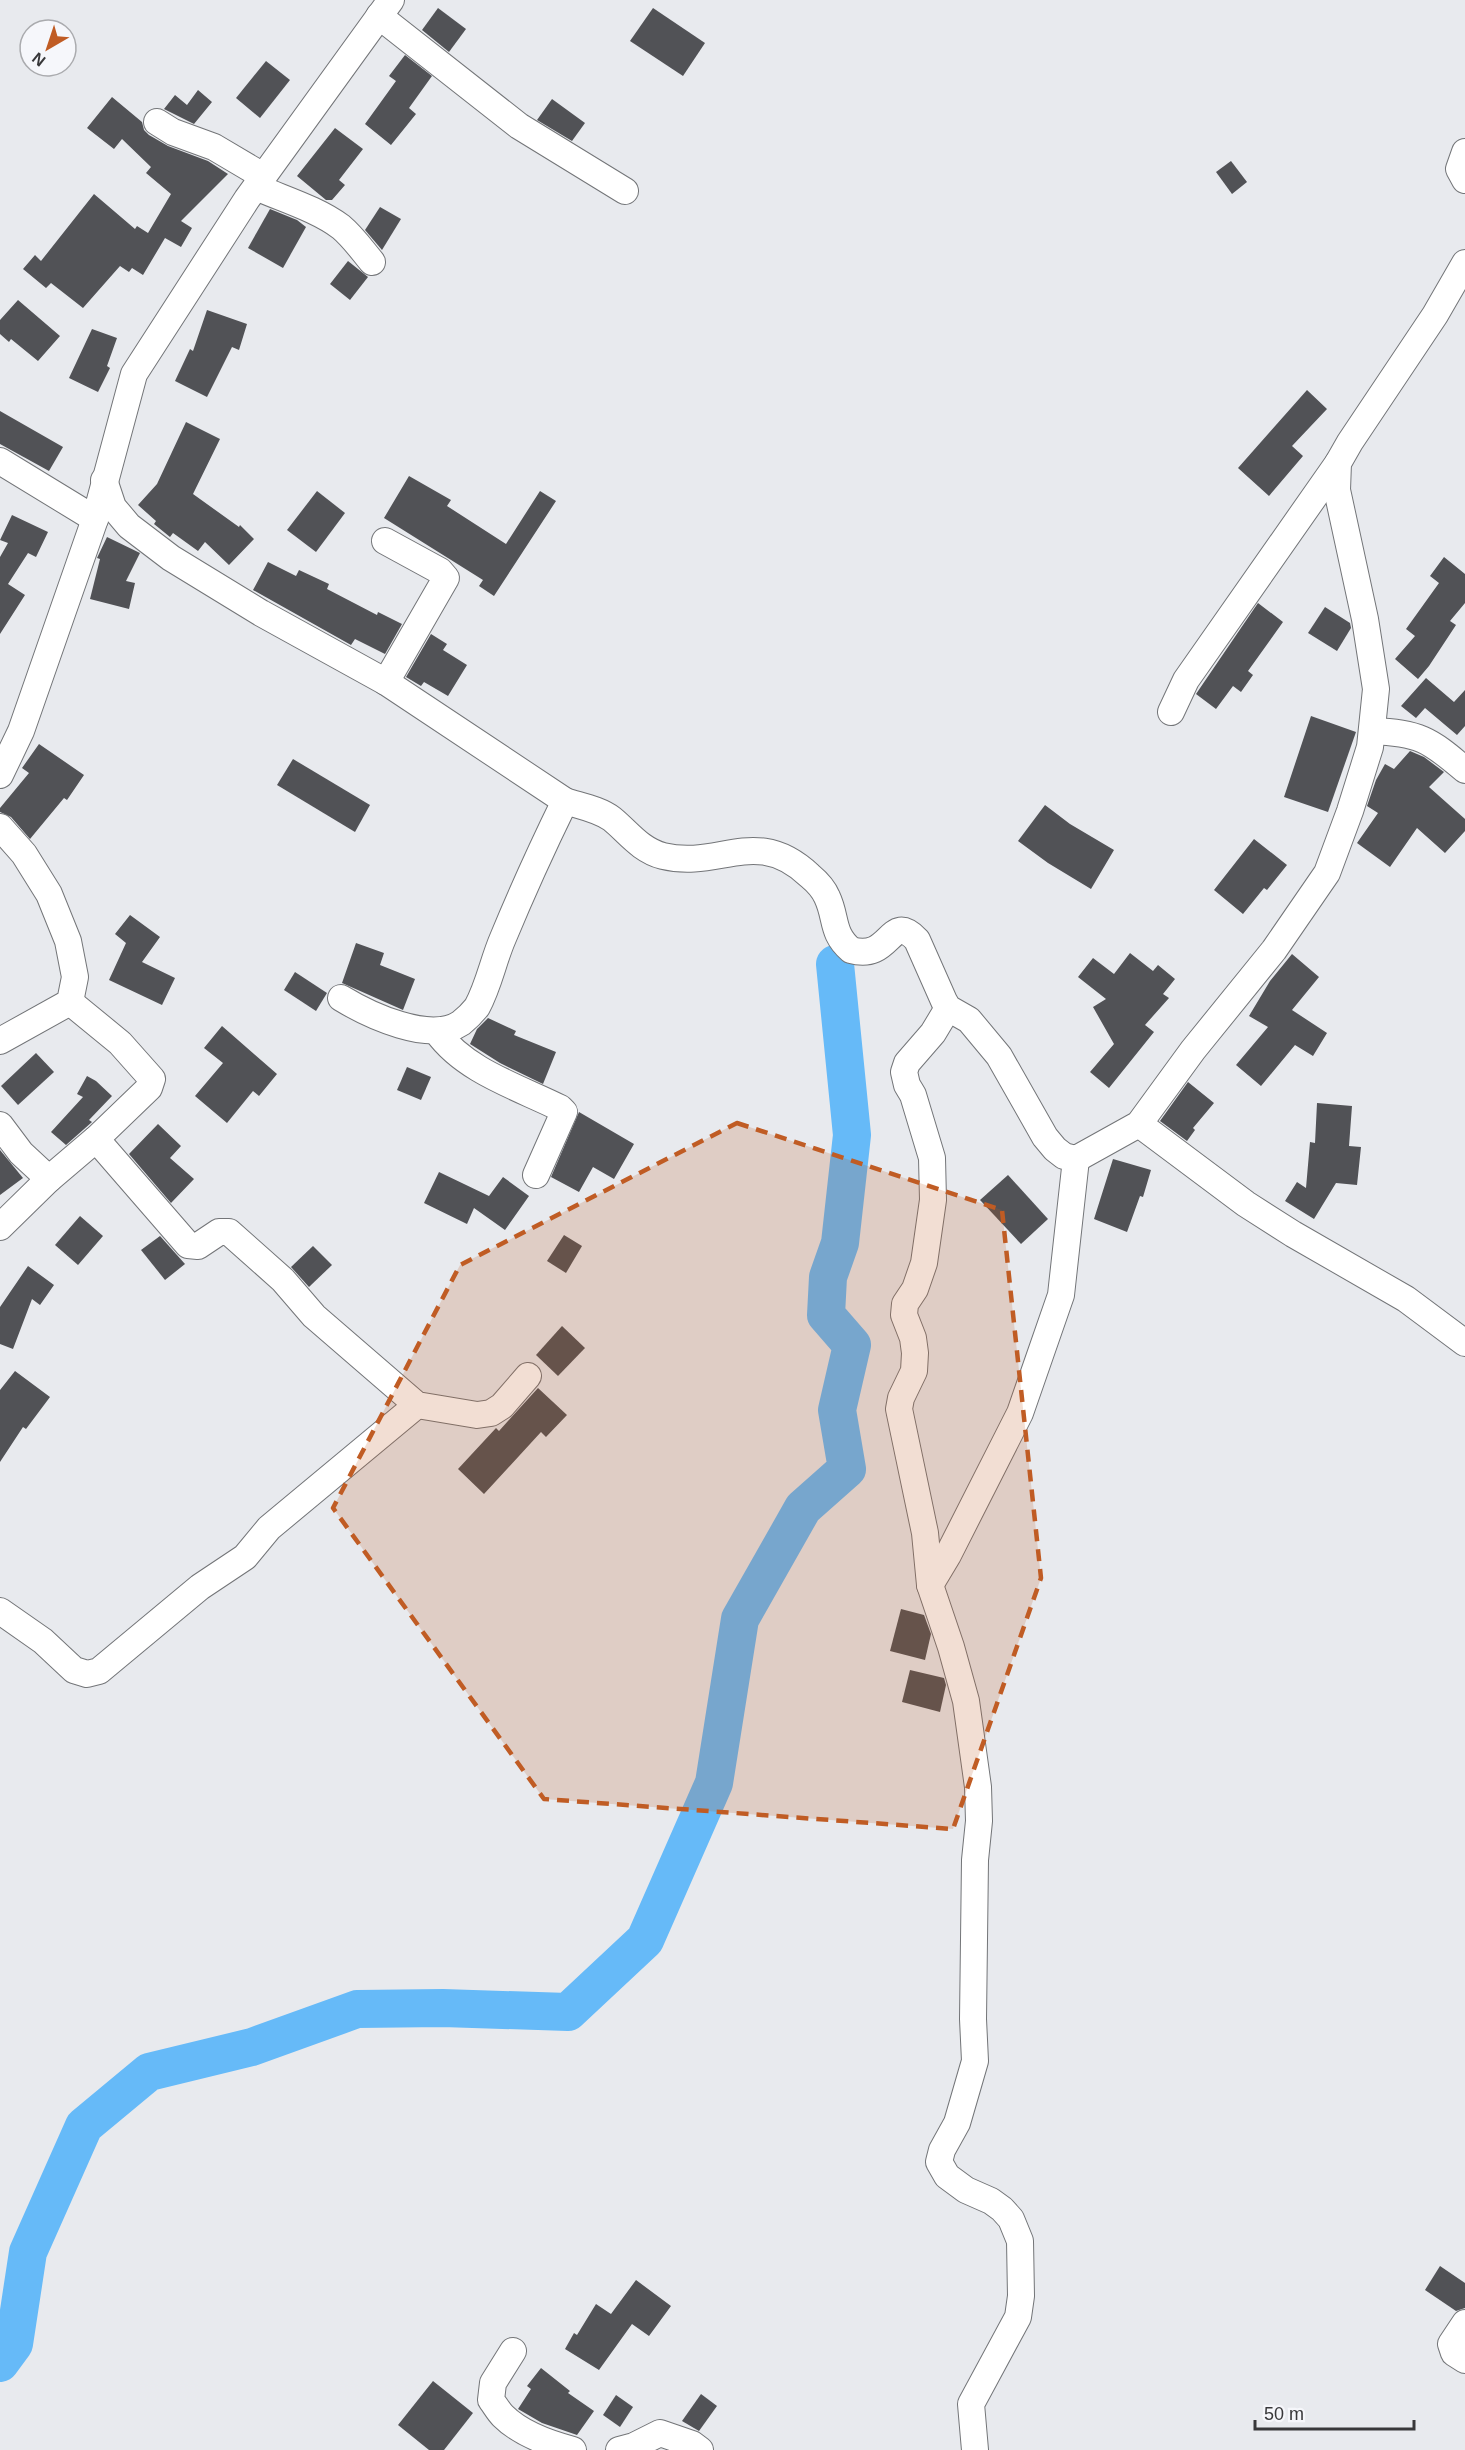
<svg xmlns="http://www.w3.org/2000/svg" width="1465" height="2450" viewBox="0 0 1465 2450" font-family="Helvetica,sans-serif">
	<rect width="100%" height="100%" fill="#e8eaee"/>
	<g fill="none" stroke-linecap="round" stroke-linejoin="round">
		<!-- river -->
		<path stroke="#66baf8" stroke-width="38" d="M0,2363L14,2344L28,2252L84,2126L149,2072L252,2047L357,2009L443,2008L568,2012L645,1940L714,1783L740,1619L803,1508L847,1469L837,1410L852,1345L826,1315L828,1277L840,1243L852,1135L835,964"/>
	</g>
	<!-- building -->
	<g fill="#515256">
		<path d="M438,8L466,29L449,52L422,30Z"/>
		<path d="M653,8L705,43L683,76L630,41Z"/>
		<path d="M405,55L432,76L409,108L416,114L391,145L365,124L396,81L389,76Z"/>
		<path d="M266,61L290,80L260,118L236,98Z"/>
		<path d="M198,90L212,102L194,124L164,109L175,95L187,105Z"/>
		<path d="M112,97L142,122L144,130L149,135L168,146L208,161L228,174L181,221L192,228L181,247L165,238L143,275L132,268L129,272L120,266L83,308L51,283L46,288L23,269L35,255L41,261L94,194L135,229L137,226L148,233L171,194L146,173L151,167L122,139L114,149L87,128Z"/>
		<path d="M552,99L585,123L572,141L537,120Z"/>
		<path d="M335,128L363,149L339,180L345,185L332,200H326L297,176Z"/>
		<path d="M1231,161L1247,182L1232,194L1216,172Z"/>
		<path d="M380,207L401,219L382,250L365,230Z"/>
		<path d="M270,209L297,220L306,227L283,268L248,248Z"/>
		<path d="M348,261L368,277L350,300L330,284Z"/>
		<path d="M18,300L60,336L38,361L11,339L9,342L0,334V320Z"/>
		<path d="M207,310L247,324L239,350L232,347L207,397L175,381L190,349L193,351Z"/>
		<path d="M92,329L117,338L107,366L110,368L98,392L69,378Z"/>
		<path d="M1307,390L1327,409L1292,446L1303,456L1269,496L1238,468Z"/>
		<path d="M0,411L63,447L49,471L0,444Z"/>
		<path d="M186,422L220,439L193,494L239,527L240,525L254,539L229,565L205,542L198,551L173,533L170,537L154,524L156,521L138,505L157,484Z"/>
		<path d="M409,476L451,500L447,506L506,544L540,491L556,501L494,596L479,586L483,580L384,518Z"/>
		<path d="M317,491L345,513L316,552L287,530Z"/>
		<path d="M12,515L48,532L36,557L28,553L8,584L25,595L0,634V557L8,543L0,540Z"/>
		<path d="M107,537L140,553L126,581L135,583L129,609L90,599L100,559L97,558Z"/>
		<path d="M1444,557L1465,574V603L1450,621L1456,625L1429,666L1418,679L1395,659L1415,636L1406,629L1439,583L1430,576Z"/>
		<path d="M268,562L296,576L299,570L329,584L327,589L377,615L378,612L402,624L385,654L355,639L351,645L253,590Z"/>
		<path d="M1258,603L1283,622L1248,671L1253,675L1241,692L1233,686L1216,709L1196,694Z"/>
		<path d="M1325,607L1350,623L1351,628L1337,651L1308,633Z"/>
		<path d="M431,634L447,644L443,650L467,665L448,696L424,682L421,686L406,677Z"/>
		<path d="M1426,678L1454,702L1465,690V726L1457,735L1425,708L1416,718L1401,706Z"/>
		<path d="M1311,716L1356,732L1328,812L1284,797Z"/>
		<path d="M39,744L84,775L67,800L64,798L30,839L11,817L0,812V808L29,773L22,768Z"/>
		<path d="M1410,751L1424,757L1444,772L1429,787L1465,819V831L1445,853L1417,828L1390,867L1357,843L1378,813L1367,806L1376,780L1385,764L1394,769Z"/>
		<path d="M293,759L370,805L355,832L277,785Z"/>
		<path d="M1045,805L1070,824L1114,850L1091,889L1048,863L1018,841Z"/>
		<path d="M1254,839L1287,865L1267,890L1264,888L1243,914L1214,890Z"/>
		<path d="M130,915L160,937L142,962L175,978L162,1005L109,980L126,943L115,934Z"/>
		<path d="M356,943L384,953L380,965L415,979L403,1010L342,983Z"/>
		<path d="M1130,953L1153,971L1158,965L1175,979L1163,994L1169,998L1145,1025L1154,1032L1109,1088L1090,1072L1114,1044L1093,1007L1106,999L1078,977L1093,958L1114,974Z"/>
		<path d="M1292,954L1319,977L1292,1010L1327,1033L1313,1056L1295,1045L1261,1086L1236,1065L1268,1027L1249,1016L1270,981Z"/>
		<path d="M295,972L327,993L316,1011L284,990Z"/>
		<path d="M488,1018L516,1031L514,1035L556,1052L543,1084L500,1063L470,1044L477,1029Z"/>
		<path d="M222,1026L277,1074L259,1096L253,1091L227,1123L195,1096L223,1063L204,1048Z"/>
		<path d="M36,1053L54,1072L18,1105L1,1086Z"/>
		<path d="M407,1067L431,1077L421,1100L397,1090Z"/>
		<path d="M87,1076L96,1081L112,1096L89,1120L92,1122L66,1145L51,1132L83,1097L77,1094Z"/>
		<path d="M1188,1082L1214,1103L1193,1128L1195,1130L1187,1141L1160,1121Z"/>
		<path d="M1317,1103L1352,1106L1349,1146L1361,1147L1357,1185L1336,1183L1314,1219L1285,1201L1297,1182L1306,1188L1310,1142L1315,1143Z"/>
		<path d="M579,1112L634,1144L614,1179L593,1167L579,1192L551,1177Z"/>
		<path d="M158,1124L181,1146L170,1158L194,1179L171,1203L129,1154Z"/>
		<path d="M0,1150L23,1178L0,1195Z"/>
		<path d="M1113,1159L1151,1170L1143,1197L1140,1196L1127,1232L1094,1219Z"/>
		<path d="M439,1172L489,1196L503,1177L529,1196L505,1230L474,1208L467,1224L424,1203Z"/>
		<path d="M1008,1175L1048,1219L1021,1244L980,1200Z"/>
		<path d="M80,1216L103,1236L78,1265L55,1245Z"/>
		<path d="M564,1235L582,1246L566,1273L547,1261Z"/>
		<path d="M160,1236L185,1264L165,1280L141,1250Z"/>
		<path d="M313,1246L332,1265L309,1287L291,1267Z"/>
		<path d="M28,1266L54,1285L40,1305L32,1299L13,1349L0,1344V1307Z"/>
		<path d="M562,1326L585,1348L558,1376L536,1355Z"/>
		<path d="M15,1371L50,1397L26,1429L23,1427L0,1462V1390Z"/>
		<path d="M538,1388L567,1415L546,1437L541,1432L484,1494L458,1469L496,1428L499,1431Z"/>
		<path d="M901,1609L924,1615L931,1634L925,1660L890,1651Z"/>
		<path d="M910,1670L944,1678L946,1685L940,1712L902,1702Z"/>
		<path d="M1440,2266L1465,2283V2308L1456,2311L1425,2290Z"/>
		<path d="M636,2280L671,2306L649,2336L632,2324L599,2370L565,2349L574,2333L577,2335L596,2304L611,2314Z"/>
		<path d="M541,2368L570,2391L568,2393L594,2411L577,2435L542,2423L518,2409L531,2389L527,2386Z"/>
		<path d="M433,2381L473,2413L444,2450H429L398,2425Z"/>
		<path d="M701,2394L717,2406L699,2431L682,2421Z"/>
		<path d="M616,2395L633,2407L620,2427L603,2415Z"/>
	</g>
	<g fill="none" stroke-linecap="round" stroke-linejoin="round">
		<!-- minor casing -->
		<g stroke="#737578" stroke-width="28">
			<g id="minor">
				<path d="M379,16L519,126L625,191"/>
				<path d="M157,122L173,132L214,147L263,176"/>
				<path d="M1465,152L1459,169L1465,180"/>
				<path d="M256,187C283,199 317,209 341,227C353,237 362,250 372,262"/>
				<path d="M0,461L95,519"/>
				<path d="M104,480L113,507L129,526L171,558L261,613L386,682L565,801"/>
				<path d="M385,541L440,571L446,578L386,682"/>
				<path d="M1171,712L1186,680L1338,463"/>
				<path d="M1372,731C1419,733 1429,739 1465,770"/>
				<path d="M0,775L21,731L95,519L134,374L247,199L391,0"/>
				<path d="M0,827L24,854L49,894L68,941L75,977L70,1002L0,1041"/>
				<path d="M341,998C369,1015 430,1044 461,1023C466,1019 473,1012 477,1007C489,985 493,961 503,938C522,892 543,846 565,801C580,806 599,809 612,819C628,832 640,850 663,856C720,870 756,825 810,876C816,881 824,890 827,897C837,918 831,933 851,950C892,962 889,910 917,940L944,1001L948,1008L969,1020L999,1056L1045,1137L1055,1149L1064,1156L1076,1159L1139,1124L1193,1050L1274,950L1327,873L1350,811L1370,747L1376,689L1365,619L1337,490L1338,463L1350,442L1435,315L1465,263"/>
				<path d="M948,1008L933,1033L907,1063L904,1072L907,1085L913,1095L932,1158L933,1200L924,1263L915,1289L905,1304L904,1315L913,1338L915,1353L914,1371L901,1398L899,1409L925,1533L930,1585L951,1647L966,1701L978,1787L979,1821L975,1860L973,2019L975,2061L957,2123L942,2150L939,2162L947,2176L966,2190L991,2201L1002,2209L1011,2219L1020,2241L1021,2296L1018,2317L971,2404L975,2450"/>
				<path d="M437,1032C465,1071 518,1087 560,1108L564,1112L536,1175"/>
				<path d="M1139,1124L1246,1204L1293,1234L1406,1299L1465,1343"/>
				<path d="M0,1125L21,1153L49,1179L0,1227"/>
				<path d="M96,1139L188,1245L198,1246L219,1232H229L283,1280L314,1316L417,1405L477,1415L491,1413L502,1406L528,1376"/>
				<path d="M49,1179L96,1139L149,1088L152,1079L120,1043L70,1002"/>
				<path d="M930,1585L948,1555L1020,1413L1061,1295L1076,1159"/>
				<path d="M0,1611L43,1641L74,1670L87,1674L99,1671L200,1587L245,1557L269,1528L417,1405"/>
				<path d="M1465,2323L1451,2344L1454,2353L1465,2360"/>
				<path d="M513,2351L493,2383L491,2400C495,2405 498,2411 503,2416C520,2433 550,2444 573,2450"/>
				<path d="M619,2450L634,2446L660,2433L692,2444L700,2450"/>
			</g>
		</g>
		<!-- minor -->
		<use href="#minor" stroke="#fff" stroke-width="26"/>
	</g>
	<!-- marked area -->
	<path fill="#c05c24" fill-opacity="0.2" stroke="#c05c24" stroke-width="4.5" stroke-dasharray="12 8" stroke-linejoin="round" d="M737,1123L1002,1210L1041,1578L953,1829L544,1799L333,1508L460,1265Z"/>
	<!-- north arrow -->
	<g transform="translate(48 48) rotate(219)"><circle r="28" fill="#f6f7fb" stroke="#aaabae" stroke-width="1.5"/>
	<path d="M0-4.5L10 22L0 15L-10 22Z" fill="#c05c24"/>
	<text y="-9" font-size="16" font-weight="bold" text-anchor="middle" fill="#38383a">N</text>
	</g>
	<!-- scale -->
	<path d="M1255 2420v9h159v-9" fill="none" stroke="#38383a" stroke-width="3"/>
	<text x="1264" y="2420" font-size="18" fill="#38383a" stroke="#f6f7fb" stroke-width="4.5" paint-order="stroke">50 m</text>
</svg>
